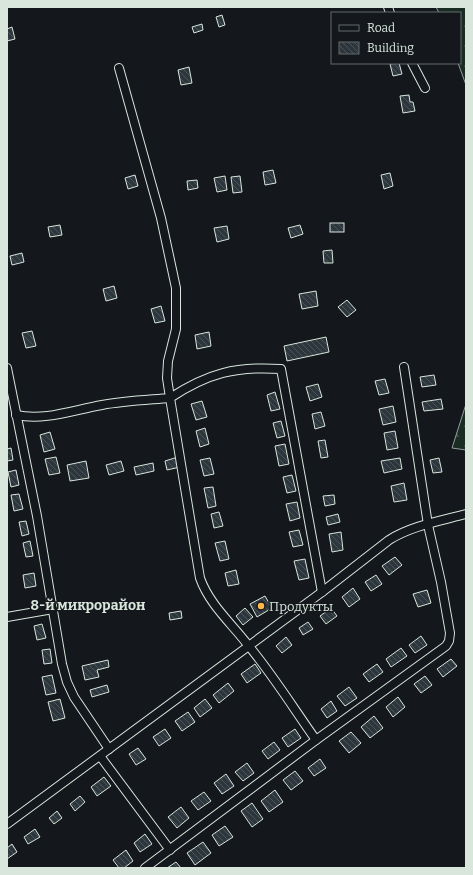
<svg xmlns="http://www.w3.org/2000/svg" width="473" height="875" viewBox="0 0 473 875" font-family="Bitter,serif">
	<defs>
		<pattern id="forest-firs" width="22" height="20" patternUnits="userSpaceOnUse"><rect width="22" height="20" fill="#1a2d24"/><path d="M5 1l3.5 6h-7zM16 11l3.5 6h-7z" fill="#3b4b43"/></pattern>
		<pattern id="building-back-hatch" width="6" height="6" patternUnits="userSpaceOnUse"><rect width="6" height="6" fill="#2c363c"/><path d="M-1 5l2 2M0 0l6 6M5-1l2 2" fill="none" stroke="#4a5358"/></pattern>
	</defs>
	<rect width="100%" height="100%" fill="#14181c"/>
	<!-- forest -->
	<g fill="url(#forest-firs)" stroke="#939e99">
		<path d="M436,7H466V85L458,63H460V13H439Z"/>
		<path d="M466,404V450L452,448Z"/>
	</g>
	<!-- building -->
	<g fill="url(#building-back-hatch)" stroke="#d8e6dc">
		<path d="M222,15L225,25L219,27L216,17Z"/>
		<path d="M202,24L203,30L194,33L192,27Z"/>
		<path d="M12,27L15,39L7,41V29Z"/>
		<path d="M399,63L402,74L393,76L390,64Z"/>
		<path d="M189,67L192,83L181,85L178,70Z"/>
		<path d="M409,95L410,102H413L415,111L403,113L400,96Z"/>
		<path d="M273,170L276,183L265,185L263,172Z"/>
		<path d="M390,173L393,186L384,189L381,175Z"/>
		<path d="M135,175L138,186L128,189L125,178Z"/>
		<path d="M225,176L227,190L217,192L214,178Z"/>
		<path d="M240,176L242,192L233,193L231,177Z"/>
		<path d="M197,180L198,188L188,190L187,181Z"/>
		<rect x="330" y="223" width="14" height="9"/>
		<path d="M60,225L62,235L50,237L48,227Z"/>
		<path d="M300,225L303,234L291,238L288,228Z"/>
		<path d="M227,226L229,239L217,242L214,228Z"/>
		<path d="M332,250L333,263H324L323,251Z"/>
		<path d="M22,253L24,262L12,265L10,256Z"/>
		<path d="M114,286L117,298L106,301L103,289Z"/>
		<path d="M316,291L318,306L302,309L299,294Z"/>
		<path d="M347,300L356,310L347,317L338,307Z"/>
		<path d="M161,306L165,321L155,323L151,309Z"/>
		<path d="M32,331L36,346L26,348L22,333Z"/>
		<path d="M209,332L211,346L197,349L195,335Z"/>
		<path d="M326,337L329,352L287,361L284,346Z"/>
		<path d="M434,375L436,385L422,387L420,377Z"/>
		<path d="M385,379L389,393L379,395L375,381Z"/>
		<path d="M318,384L322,397L310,401L306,387Z"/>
		<path d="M275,392L280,409L271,411L267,395Z"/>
		<path d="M441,399L443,409L424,411L422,402Z"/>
		<path d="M202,401L207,417L196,420L191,404Z"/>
		<path d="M393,406L396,422L383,425L379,409Z"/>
		<path d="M321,412L325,426L315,429L312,414Z"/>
		<path d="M281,421L285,436L277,438L273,423Z"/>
		<path d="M205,428L209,444L200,447L196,431Z"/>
		<path d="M395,431L398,448L387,450L384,433Z"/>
		<path d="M50,432L55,449L44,452L40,435Z"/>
		<path d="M325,440L328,457L321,458L318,441Z"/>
		<path d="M285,444L289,464L279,466L275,446Z"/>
		<path d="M11,448L13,460L7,461V449Z"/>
		<path d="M56,457L60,473L49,475L45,459Z"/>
		<path d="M178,457L180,467L167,470L165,461Z"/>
		<path d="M210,458L214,474L204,476L200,460Z"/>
		<path d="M400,458L402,469L384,473L381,461Z"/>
		<path d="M439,458L442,472L433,473L430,460Z"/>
		<path d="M86,461L89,478L70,481L67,465Z"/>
		<path d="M121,461L124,471L109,475L106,465Z"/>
		<path d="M153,463L154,471L136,475L134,467Z"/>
		<path d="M16,470L19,485L11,487L8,472Z"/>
		<path d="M292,475L296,491L287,493L283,477Z"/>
		<path d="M404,483L407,500L394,502L391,486Z"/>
		<path d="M213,487L216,506L208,508L204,488Z"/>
		<path d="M19,494L23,509L14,511L11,495Z"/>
		<path d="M334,495L335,504L325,506L323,496Z"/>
		<path d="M297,502L300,518L290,521L286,504Z"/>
		<path d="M219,512L223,526L214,528L211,514Z"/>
		<path d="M338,514L340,522L328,525L326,517Z"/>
		<path d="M26,521L29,534L22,536L19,522Z"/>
		<path d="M299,530L303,545L293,547L289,532Z"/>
		<path d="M341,532L343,550L332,552L329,534Z"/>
		<path d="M30,541L33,556L26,557L23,543Z"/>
		<path d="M225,541L229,559L220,561L215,543Z"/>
		<path d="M395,557L402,565L389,575L382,566Z"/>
		<path d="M305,559L309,578L299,580L294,561Z"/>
		<path d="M236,570L239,584L228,586L225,573Z"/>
		<path d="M34,573L36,586L25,588L23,575Z"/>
		<path d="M376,575L382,584L371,591L365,582Z"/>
		<path d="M353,588L360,599L349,607L342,597Z"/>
		<path d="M427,590L431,603L418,607L413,594Z"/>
		<path d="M265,596L272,608L257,617L250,604Z"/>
		<path d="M245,608L253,617L243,625L236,616Z"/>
		<path d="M331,608L337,616L326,624L320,616Z"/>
		<path d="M181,611L182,618L170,620L169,613Z"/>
		<path d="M308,622L313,629L303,635L299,628Z"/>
		<path d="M42,624L46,638L37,640L34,626Z"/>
		<path d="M421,636L427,645L415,653L409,645Z"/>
		<path d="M286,637L292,645L282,653L276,646Z"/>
		<path d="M401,648L407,656L391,667L386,659Z"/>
		<path d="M50,649L52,663L44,664L42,650Z"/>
		<path d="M451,659L457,666L443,677L437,669Z"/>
		<path d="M108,660L109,667L97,670L99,677L85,680L82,666Z"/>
		<path d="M255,664L261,673L247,683L241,674Z"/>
		<path d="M377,664L383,672L369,682L363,674Z"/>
		<path d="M52,675L56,693L46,695L42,677Z"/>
		<path d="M425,676L432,685L421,693L414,684Z"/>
		<path d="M228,683L234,691L219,703L213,695Z"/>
		<path d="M107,685L109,692L92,697L90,690Z"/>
		<path d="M349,687L357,698L345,706L337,696Z"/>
		<path d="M398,697L405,707L393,717L386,707Z"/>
		<path d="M60,699L65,718L53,721L48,702Z"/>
		<path d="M205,699L212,708L200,717L194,708Z"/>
		<path d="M331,701L337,711L327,718L321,709Z"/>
		<path d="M188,712L195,722L182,731L175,721Z"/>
		<path d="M374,716L383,728L370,738L361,727Z"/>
		<path d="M165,729L171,738L159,746L153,737Z"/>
		<path d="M295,729L301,738L288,747L282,738Z"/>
		<path d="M351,732L361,743L349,753L339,741Z"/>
		<path d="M274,742L280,750L268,759L262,751Z"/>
		<path d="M138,748L146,759L136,765L129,754Z"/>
		<path d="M320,759L326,768L314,776L308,768Z"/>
		<path d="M247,763L254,773L243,781L235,772Z"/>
		<path d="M295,771L303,781L291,790L283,780Z"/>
		<path d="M226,774L234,786L222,794L214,783Z"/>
		<path d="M104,777L111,786L97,796L91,787Z"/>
		<path d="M275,790L283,802L269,812L261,801Z"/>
		<path d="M204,792L211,801L198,810L191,801Z"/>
		<path d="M80,796L85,802L75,811L70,804Z"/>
		<path d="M252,803L263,819L252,827L241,811Z"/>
		<path d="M181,807L189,818L177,828L168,817Z"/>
		<path d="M57,811L62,818L54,824L49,818Z"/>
		<path d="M225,826L233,837L219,846L212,835Z"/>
		<path d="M35,829L40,837L28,844L24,837Z"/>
		<path d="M145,834L152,844L140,852L134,843Z"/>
		<path d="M203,842L211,853L195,865L187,853Z"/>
		<path d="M12,844L17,852L7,859V848Z"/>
		<path d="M126,850L133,861L124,868H119L113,860Z"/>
		<path d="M176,862L181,868H167Z"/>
	</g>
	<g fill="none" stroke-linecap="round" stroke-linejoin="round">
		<!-- minor casing -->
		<g stroke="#d8e6dc" stroke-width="10">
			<g id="minor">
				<path d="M388,7L390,13"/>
				<path d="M412,63L425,88"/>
				<path d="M7,368L37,516L62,664L67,682L74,697L109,749"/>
				<path d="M16,415C45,421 73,410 102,405C124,401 147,400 170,398L167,378L168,361L176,329V288L161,218L119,68"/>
				<path d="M7,617L53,609"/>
				<path d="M316,740C294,709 273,675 248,645C232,624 209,604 200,578L170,398C208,373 236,366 281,369L322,592"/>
				<path d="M100,756L170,850"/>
				<path d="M7,824L322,592L389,540C411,526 440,521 466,514"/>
				<path d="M145,868L316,740L446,646L449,641L450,633L441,582L428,525L404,367"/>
			</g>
		</g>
		<!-- minor -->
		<use href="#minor" stroke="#14181c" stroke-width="8"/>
	</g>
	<!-- markers -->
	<circle fill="#ffb74d" stroke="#14181c" stroke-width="1.5" cx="261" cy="606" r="4"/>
	<g text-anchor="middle" stroke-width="3" stroke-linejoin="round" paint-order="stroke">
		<!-- poi labels -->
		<g font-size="13" fill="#d8e6dc" stroke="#14181c" text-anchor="start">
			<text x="269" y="611">Продукты</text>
		</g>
		<!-- neighbourhood labels -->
		<g font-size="14" font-weight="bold" fill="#d8e6dc" stroke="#14181c">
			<text x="88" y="610">8-й микрорайон</text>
		</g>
	</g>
	<!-- border -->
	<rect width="473" height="875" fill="none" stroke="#d8e6dc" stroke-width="16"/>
	<!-- legend -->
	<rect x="331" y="12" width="130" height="52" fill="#14181c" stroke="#626a69"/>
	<rect x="339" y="25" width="20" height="6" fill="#14181c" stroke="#626a69"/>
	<text x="367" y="32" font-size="12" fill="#d8e6dc">Road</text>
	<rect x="339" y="42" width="20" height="12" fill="url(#building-back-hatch)" stroke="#626a69"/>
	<text x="367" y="52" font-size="12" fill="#d8e6dc">Building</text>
</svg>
